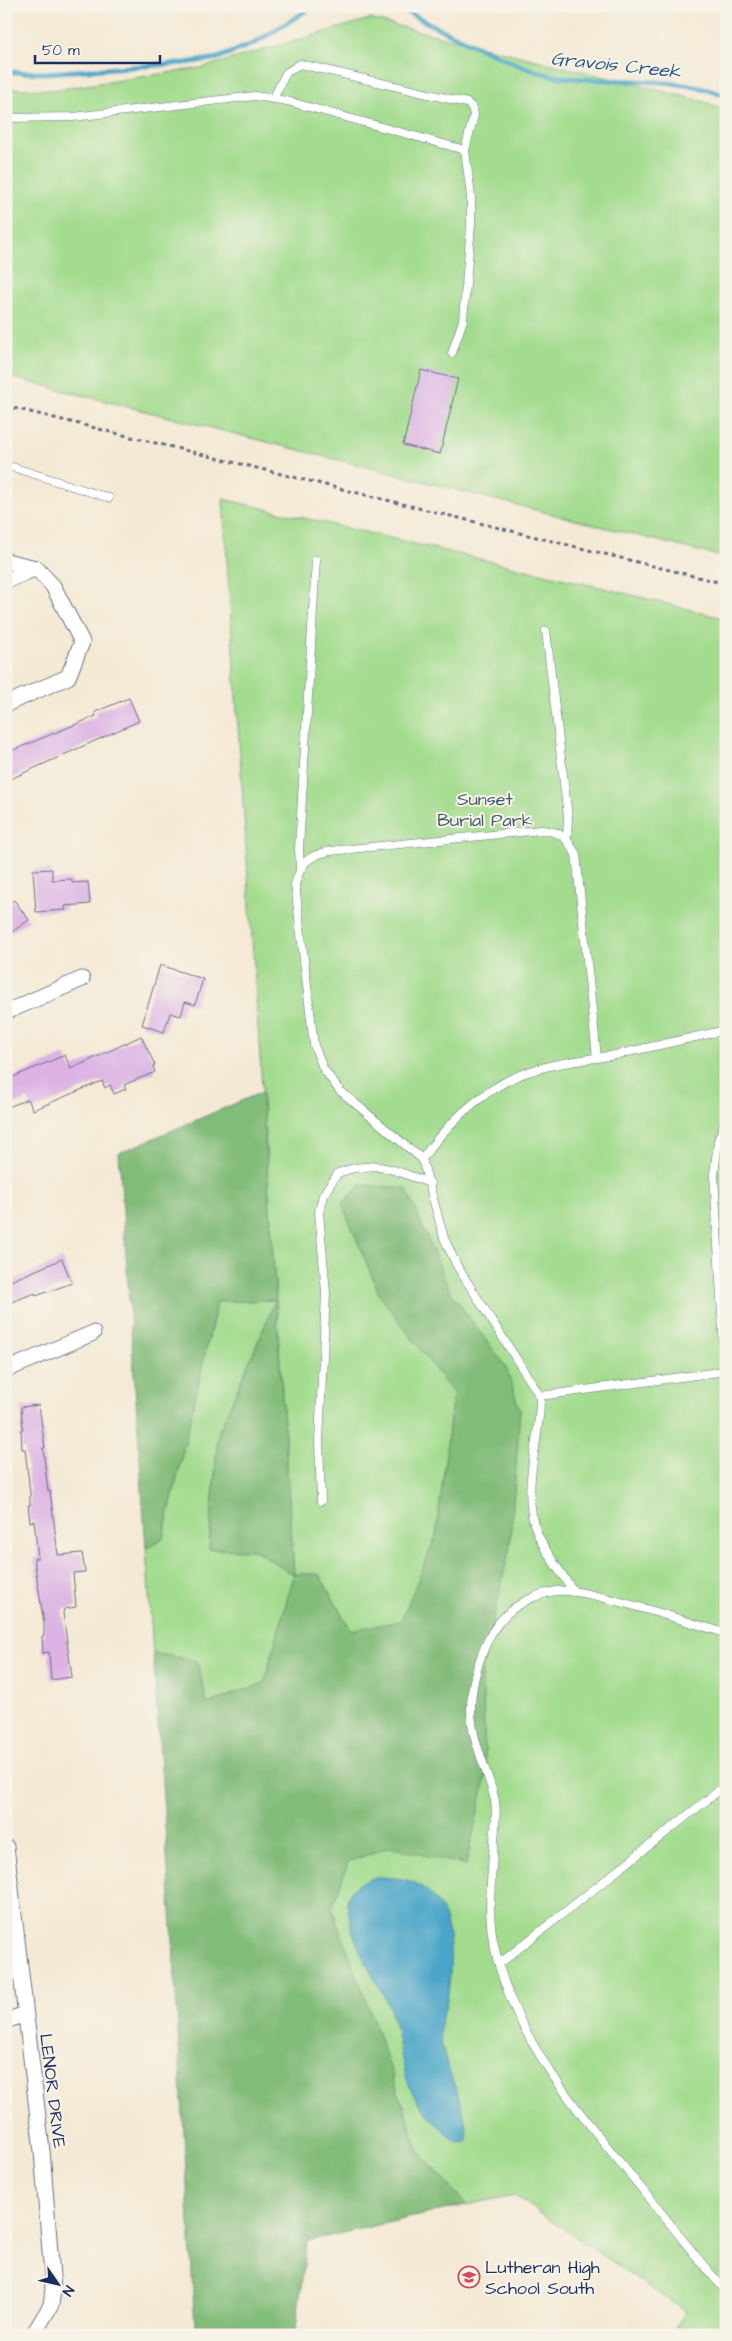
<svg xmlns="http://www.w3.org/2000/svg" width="732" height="2341" viewBox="0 0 732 2341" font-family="'Architects Daughter',sans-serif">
	<rect width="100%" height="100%" fill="#f7f3e8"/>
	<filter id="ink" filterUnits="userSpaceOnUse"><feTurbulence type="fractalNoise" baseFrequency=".02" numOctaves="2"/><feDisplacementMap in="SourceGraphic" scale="10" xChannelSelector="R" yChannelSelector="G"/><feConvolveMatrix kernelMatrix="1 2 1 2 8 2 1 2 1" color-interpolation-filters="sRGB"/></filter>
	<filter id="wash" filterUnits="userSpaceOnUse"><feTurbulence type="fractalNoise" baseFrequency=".0096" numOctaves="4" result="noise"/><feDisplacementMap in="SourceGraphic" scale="20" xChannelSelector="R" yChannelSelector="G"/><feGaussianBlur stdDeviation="1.12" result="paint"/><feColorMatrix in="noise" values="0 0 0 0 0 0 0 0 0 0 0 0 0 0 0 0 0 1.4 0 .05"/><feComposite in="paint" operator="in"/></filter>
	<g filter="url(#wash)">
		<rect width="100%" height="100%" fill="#f4e9d4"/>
		<!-- green -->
		<g fill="#a3dc8e" stroke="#5f8676" fill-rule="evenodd">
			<path d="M370,19L698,100L726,109V558L6,376V88L53,90L201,68Z"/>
			<path d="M223,499L608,589L726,619V2335H670L686,2312L514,2195L466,2205L418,2150L404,2105L326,2051L294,1577L264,1683L207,1704L197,1661L153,1653L146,1548L163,1538L217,1301L276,1299ZM276,1300L294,1574L255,1550L209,1549L218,1434Z"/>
		</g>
		<!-- forest -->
		<path fill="#82bc79" stroke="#4e766c" d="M262,1092L294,1574H319L351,1630L401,1621L436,1536L453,1393L380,1296L342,1204L361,1185L406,1188L451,1293L506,1367L520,1411L510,1546L482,1670L486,1776L466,1865L389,1847L348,1862L332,1909L375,2024L418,2150L466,2205L307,2241L295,2335H204L195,2327L173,1941L153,1653L197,1661L207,1704L264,1683L294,1575L255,1550L209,1549L218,1434L276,1300L217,1302L163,1538L146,1548L119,1153Z"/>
		<!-- water -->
		<path fill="#4aa5c8" stroke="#326a93" d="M383,1877C392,1878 402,1878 410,1881C457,1898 453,1960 447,2001C445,2011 439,2023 440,2034C444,2071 468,2104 467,2141L457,2142C440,2127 423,2112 412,2092C403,2076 399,2037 393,2018C381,1981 354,1954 349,1914C348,1911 347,1906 347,1903C350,1884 367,1878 383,1877Z"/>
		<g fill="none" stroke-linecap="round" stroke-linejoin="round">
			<!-- stream -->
			<g stroke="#4aa5c8" stroke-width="5">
				<path d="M397,6C428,24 460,39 492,53C514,63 537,74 560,77C615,84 674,75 726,96"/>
				<path d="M6,72L47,73L185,63L218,58L255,43L314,6"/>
			</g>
		</g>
		<g id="blocks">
			<!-- building -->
			<g fill="#dcb2e4">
				<path d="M421,370L458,379L440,454L403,445Z"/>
				<path d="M129,698L139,721L6,781V753L96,716L95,712Z"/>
				<path d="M52,869V880L72,879V883L88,882L90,904L65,906L66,910L36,912L33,870Z"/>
				<path d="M14,900L29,920L6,936V906Z"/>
				<path d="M160,965L203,979L195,1005L185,1002L181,1016L170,1013L164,1032L142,1025Z"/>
				<path d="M141,1036L155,1065L153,1066L155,1072L124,1085L126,1089L114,1094L110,1085L105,1088L102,1081L33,1110L28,1099L6,1108V1080L65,1055L71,1069Z"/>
				<path d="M62,1259L72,1283L36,1296L35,1293L12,1302L6,1283Z"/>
				<path d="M39,1405L45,1448H43L48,1491H50L58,1555L82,1553L85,1572L73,1573L76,1607L64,1609L63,1613L72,1677L51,1680L49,1652L43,1653L42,1636H44V1624L34,1558H38L34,1521L30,1522L28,1505H30V1493L25,1449H22L21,1430L23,1429L21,1407Z"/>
			</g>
		</g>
	</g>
	<g filter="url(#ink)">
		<use href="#blocks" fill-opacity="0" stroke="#677087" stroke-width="1"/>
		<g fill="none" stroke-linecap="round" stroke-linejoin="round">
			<!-- lane casing -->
			<g stroke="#677087" stroke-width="9">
				<g id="lane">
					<path d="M273,99L286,73L300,64L467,103L472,107L474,115L465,150"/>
					<path d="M6,118L73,117L255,96L287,101L465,150L471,196V225L463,320L452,353"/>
					<path d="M6,465L109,498"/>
					<path d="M546,631L568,817L567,839"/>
					<path d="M300,868L299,849L316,560"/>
					<path d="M726,1119L718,1141L714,1175L724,1350L726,1356"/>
					<path d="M422,1159C444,1128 471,1101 505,1082C537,1064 579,1061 615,1055C652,1047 689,1038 726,1030"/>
					<path d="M540,1396L726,1371"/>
					<path d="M321,1501L319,1441L326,1293L319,1212L323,1195L338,1173L354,1168L375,1166L394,1170L430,1183"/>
					<path d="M574,1592C559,1569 536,1542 532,1515C525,1476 541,1435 540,1396L457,1266L444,1238L422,1159L339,1090L323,1068L314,1045L295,884C302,862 307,856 330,851L541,830C561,831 566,837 576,854L597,1058"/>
					<path d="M726,1633C684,1621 643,1607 601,1597C587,1594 570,1589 556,1591C525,1596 500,1613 487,1642C478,1662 471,1687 471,1709C471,1743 488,1769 495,1801C497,1813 495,1828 494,1841C492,1873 487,1908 493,1940C511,2037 577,2109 637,2183C667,2219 695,2257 726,2291"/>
					<path d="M499,1964L726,1785"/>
				</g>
			</g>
			<!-- street casing -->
			<g stroke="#677087" stroke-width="17">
				<g id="street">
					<path d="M6,561L36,568L53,586L82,642L68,677L6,704"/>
					<path d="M6,581L36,568"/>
					<path d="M6,1012L82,979"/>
					<path d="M6,1370L93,1333"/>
					<path d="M6,1847L42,2151L53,2289L51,2305L33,2335"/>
					<path d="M6,2021L25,2014"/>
				</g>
			</g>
			<!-- path -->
			<path stroke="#677087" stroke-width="3" stroke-dasharray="4 4" stroke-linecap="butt" d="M6,406L726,584"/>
			<!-- lane -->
			<use href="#lane" stroke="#fff" stroke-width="8"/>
			<!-- street -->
			<use href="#street" stroke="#fff" stroke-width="15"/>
		</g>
	</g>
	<!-- icons -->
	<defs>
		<g id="school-ring" transform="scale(1.125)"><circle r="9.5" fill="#f7f3e8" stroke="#d1495b" stroke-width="1.5"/><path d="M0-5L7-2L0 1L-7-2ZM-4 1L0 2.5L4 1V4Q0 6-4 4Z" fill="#d1495b"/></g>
	</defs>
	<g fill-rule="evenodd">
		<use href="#school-ring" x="469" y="2277"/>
	</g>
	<g text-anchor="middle" stroke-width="4" stroke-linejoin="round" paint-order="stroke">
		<!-- park labels -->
		<g font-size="18" fill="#3d5a6a" stroke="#f7f3e8">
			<text x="485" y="805">Sunset<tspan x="485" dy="21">Burial Park</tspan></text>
		</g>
		<!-- street labels -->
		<g font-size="18" fill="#1b2f5e" stroke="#f7f3e8">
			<text transform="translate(53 2091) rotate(83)" y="6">LENOR DRIVE</text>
		</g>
		<!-- poi labels -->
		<g font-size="18" fill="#1b2f5e" stroke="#f7f3e8" text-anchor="start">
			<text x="485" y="2273">Lutheran High<tspan x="485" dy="21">School South</tspan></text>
		</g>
		<!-- water labels -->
		<g font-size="19" font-style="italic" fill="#2b5883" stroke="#f7f3e8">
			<text transform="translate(616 64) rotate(6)" y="7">Gravois Creek</text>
		</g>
	</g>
	<!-- margin -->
	<rect width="732" height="2341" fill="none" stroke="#f7f3e8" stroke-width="25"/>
	<!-- north arrow -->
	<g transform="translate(58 2284) rotate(124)" stroke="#f7f3e8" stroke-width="4" paint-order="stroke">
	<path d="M0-4L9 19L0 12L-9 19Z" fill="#1b2f5e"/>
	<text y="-8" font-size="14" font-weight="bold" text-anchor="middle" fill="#1b2f5e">N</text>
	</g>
	<!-- scale -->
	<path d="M35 55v8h125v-8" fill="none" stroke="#1b2f5e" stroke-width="2.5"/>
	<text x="42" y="55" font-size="15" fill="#1b2f5e" stroke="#f7f3e8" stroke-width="4" paint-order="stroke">50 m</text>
</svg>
